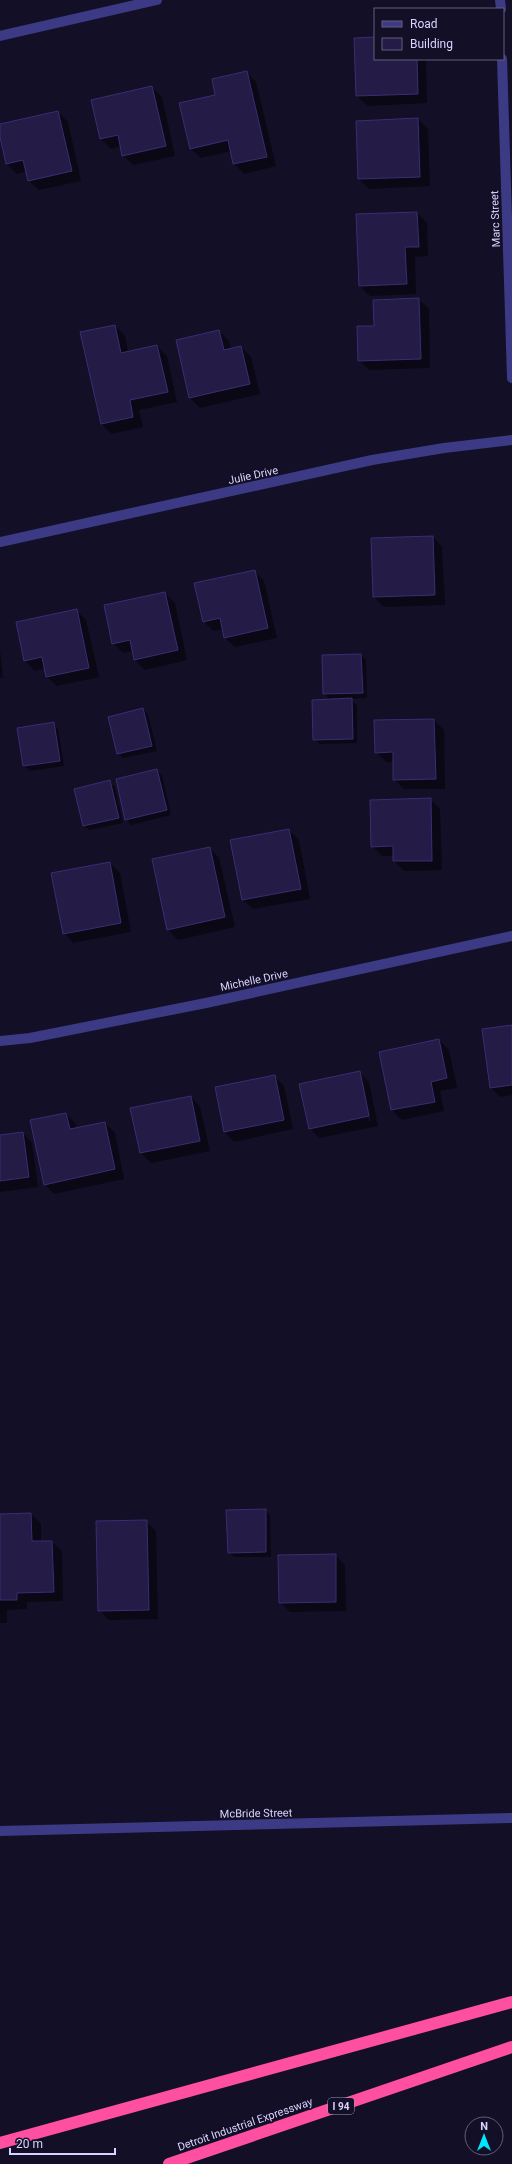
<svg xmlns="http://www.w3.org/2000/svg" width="512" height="2164" viewBox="0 0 512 2164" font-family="Roboto,sans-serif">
	<rect width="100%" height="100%" fill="#130f26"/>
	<!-- shadow -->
	<g fill="#0007" fill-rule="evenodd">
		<path d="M375,38V59H426L427,103L367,106L357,96Z"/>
		<path d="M246,72L256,82L276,166L244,174L234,164L231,151L201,158L191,149L217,95Z"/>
		<path d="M152,87L162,97L175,156L133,165L123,155L121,146L111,149L101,139Z"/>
		<path d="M58,112L68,122L81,181L39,190L29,181L27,171L17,174L7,164L0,125Z"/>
		<path d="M418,119L428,129L430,186L369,189L359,179Z"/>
		<path d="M417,213L427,223L428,256L415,257L416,294L370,296L360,286L357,215Z"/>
		<path d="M419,299L429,309L430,368L369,370L359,360L375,327Z"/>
		<path d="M115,326L125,335L128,352L157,346L167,356L177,402L139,410L143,427L111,434L102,424L82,333Z"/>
		<path d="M219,331L229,341L231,349L241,347L251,357L260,394L200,408L190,398L177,341Z"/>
		<path d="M433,537L442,547L445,605L384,607L374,597L372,539Z"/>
		<path d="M254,571L264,581L277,638L235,647L225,638L223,629L213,631L203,621Z"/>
		<path d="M165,593L175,603L187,660L145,670L135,660L133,651L123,653L113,643Z"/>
		<path d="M76,610L86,620L99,677L57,686L47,677L45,668L35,671L25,661L17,623Z"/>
		<path d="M0,650L3,678H0Z"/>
		<path d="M361,655L366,660L367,698L350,699L357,705V743L320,744L314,739L330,700L324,694L323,656Z"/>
		<path d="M143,709L148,714L157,751L123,758L118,753Z"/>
		<path d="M434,720L444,730L445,789H404L394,779V762H386L376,752Z"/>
		<path d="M53,723L58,729L64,766L30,771L24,766L19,728Z"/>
		<path d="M156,770L162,775L171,815L131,825L126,819Z"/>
		<path d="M109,781L115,787L123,823L89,830L84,825Z"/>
		<path d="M430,799L440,809L442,870L404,871L394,861V856H382L372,846Z"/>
		<path d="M289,830L299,840L310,899L253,909L243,900Z"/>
		<path d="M210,848L219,858L235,927L178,940L168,930Z"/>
		<path d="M110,863L120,873L131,932L73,943L64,933Z"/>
		<path d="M512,1026V1095L500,1097L490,1087Z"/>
		<path d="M439,1040L449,1050L457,1088L440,1091L444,1111L402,1120L392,1110Z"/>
		<path d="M359,1072L369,1082L378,1126L319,1138L310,1128ZM361,1082H363L371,1121H369Z"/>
		<path d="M274,1076L284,1086L293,1129L234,1142L225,1132Z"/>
		<path d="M191,1097L200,1107L210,1151L151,1163L141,1153Z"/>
		<path d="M66,1114L76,1124L77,1128L105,1123L115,1133L124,1179L54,1194L45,1184Z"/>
		<path d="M23,1133L32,1143L38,1187L0,1192V1136Z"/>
		<path d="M265,1510L270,1515L271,1557H234L229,1552Z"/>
		<path d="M31,1514L41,1524V1542H52L62,1551L63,1601L27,1602V1609L7,1610V1623H0V1515Z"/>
		<path d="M146,1521L156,1531L158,1619L109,1620L99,1610Z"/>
		<path d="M335,1555L345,1565L346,1611L290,1612L280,1602Z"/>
	</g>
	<!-- building -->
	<g fill="#241b47" stroke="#3b2d73">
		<path d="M375,37V59H417L418,94L356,96L354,38Z"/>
		<path d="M247,71L267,157L233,164L228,140L190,149L179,103L215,95L212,79Z"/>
		<path d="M152,86L166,146L122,156L118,135L100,139L91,100Z"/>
		<path d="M58,111L72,171L28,181L23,160L6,164L0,137V124Z"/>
		<path d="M418,118L420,177L358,179L356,121Z"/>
		<path d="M417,212L419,247H405L407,284L359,286L356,214Z"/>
		<path d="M419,298L421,359L358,361L357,326H374L373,300Z"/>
		<path d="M115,325L121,353L157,345L168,392L130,400L133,417L101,424L80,332Z"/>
		<path d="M219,330L224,350L241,346L250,384L189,398L176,340Z"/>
		<path d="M433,536L435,595L373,597L371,538Z"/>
		<path d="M255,570L268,628L224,638L220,618L203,622L194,583Z"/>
		<path d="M165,592L178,650L134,660L130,640L112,644L104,605Z"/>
		<path d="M77,609L89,668L46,677L42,657L24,661L16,622Z"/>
		<path d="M361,654L363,693L323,694L322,655Z"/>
		<path d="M352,698L353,739L313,740L312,700Z"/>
		<path d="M143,708L152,746L117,754L108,717Z"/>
		<path d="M434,719L436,779L393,780V752L375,753L374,720Z"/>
		<path d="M54,722L60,761L23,766L17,728Z"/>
		<path d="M157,769L167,810L125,820L116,779Z"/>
		<path d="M110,780L119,818L83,826L74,789Z"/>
		<path d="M431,798L432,861H393V846L371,847L370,800Z"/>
		<path d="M289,829L301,889L242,900L230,840Z"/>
		<path d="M210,847L225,917L167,930L152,859Z"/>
		<path d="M110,862L121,923L63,934L51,873Z"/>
		<path d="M512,1025V1085L490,1088L482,1029Z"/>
		<path d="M439,1039L447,1078L431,1082L435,1102L391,1110L379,1052Z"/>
		<path d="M360,1071L369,1116L309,1129L299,1084Z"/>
		<path d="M275,1075L284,1120L224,1132L215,1087Z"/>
		<path d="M191,1096L200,1141L140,1153L130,1108Z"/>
		<path d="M66,1113L70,1129L105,1122L115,1169L44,1185L30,1120Z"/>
		<path d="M23,1132L29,1177L0,1181V1135Z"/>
		<path d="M266,1509V1552L228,1553L226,1510Z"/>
		<path d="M31,1513L32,1541H52L54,1592L17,1593V1600H0V1514Z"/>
		<path d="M147,1520L149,1610L98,1611L96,1521Z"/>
		<path d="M336,1554V1602L279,1603L278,1555Z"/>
	</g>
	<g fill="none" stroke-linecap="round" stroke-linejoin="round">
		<!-- minor -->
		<g stroke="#3d3a85" stroke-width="10">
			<path d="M500,0L501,9"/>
			<path d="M0,36L157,0"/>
			<path d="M502,59L512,378"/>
			<path d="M0,542L372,460L444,448L512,440"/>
			<path d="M0,1041L30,1038L206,1003L512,936"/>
			<path d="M0,1831L512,1818"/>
		</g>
		<!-- highway -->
		<g stroke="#ff4fa3" stroke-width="12">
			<path d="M0,2143L512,2002"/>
			<path d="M169,2164L512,2047"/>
		</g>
	</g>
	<g text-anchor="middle" stroke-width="3.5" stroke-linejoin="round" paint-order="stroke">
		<!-- shield labels -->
		<rect fill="#130f26" stroke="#9e99be" stroke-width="1" x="328" y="2098" width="26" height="16" rx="3"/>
		<g font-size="10" font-weight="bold" fill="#d9d4ff">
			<text x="341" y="2110">I 94</text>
		</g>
		<!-- street labels -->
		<g font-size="11" fill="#d9d4ff" stroke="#130f26">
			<text transform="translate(495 219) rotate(-92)" y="4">Marc Street</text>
			<text transform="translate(253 475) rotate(-12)" y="4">Julie Drive</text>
			<text transform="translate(254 980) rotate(-12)" y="4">Michelle Drive</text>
			<text transform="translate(256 1813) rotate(-1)" y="4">McBride Street</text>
			<text transform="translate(245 2124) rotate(-19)" y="4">Detroit Industrial Expressway</text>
		</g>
	</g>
	<!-- legend -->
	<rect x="374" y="8" width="130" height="52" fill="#130f26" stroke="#625e7d"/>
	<rect x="382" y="21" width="20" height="6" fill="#3d3a85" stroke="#625e7d"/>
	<text x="410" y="28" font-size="12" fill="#d9d4ff">Road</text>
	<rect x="382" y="38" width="20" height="12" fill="#241b47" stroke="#625e7d"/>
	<text x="410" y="48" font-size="12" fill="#d9d4ff">Building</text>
	<!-- north arrow -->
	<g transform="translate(484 2136)"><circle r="19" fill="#130f26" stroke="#625e7d"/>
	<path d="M0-3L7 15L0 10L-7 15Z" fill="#00e5ff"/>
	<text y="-6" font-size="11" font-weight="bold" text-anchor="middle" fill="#d9d4ff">N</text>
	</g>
	<!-- scale -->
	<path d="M10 2148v6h105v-6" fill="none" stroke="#d9d4ff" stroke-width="2"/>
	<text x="16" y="2148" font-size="12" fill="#d9d4ff" stroke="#130f26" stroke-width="3" paint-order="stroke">20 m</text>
</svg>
